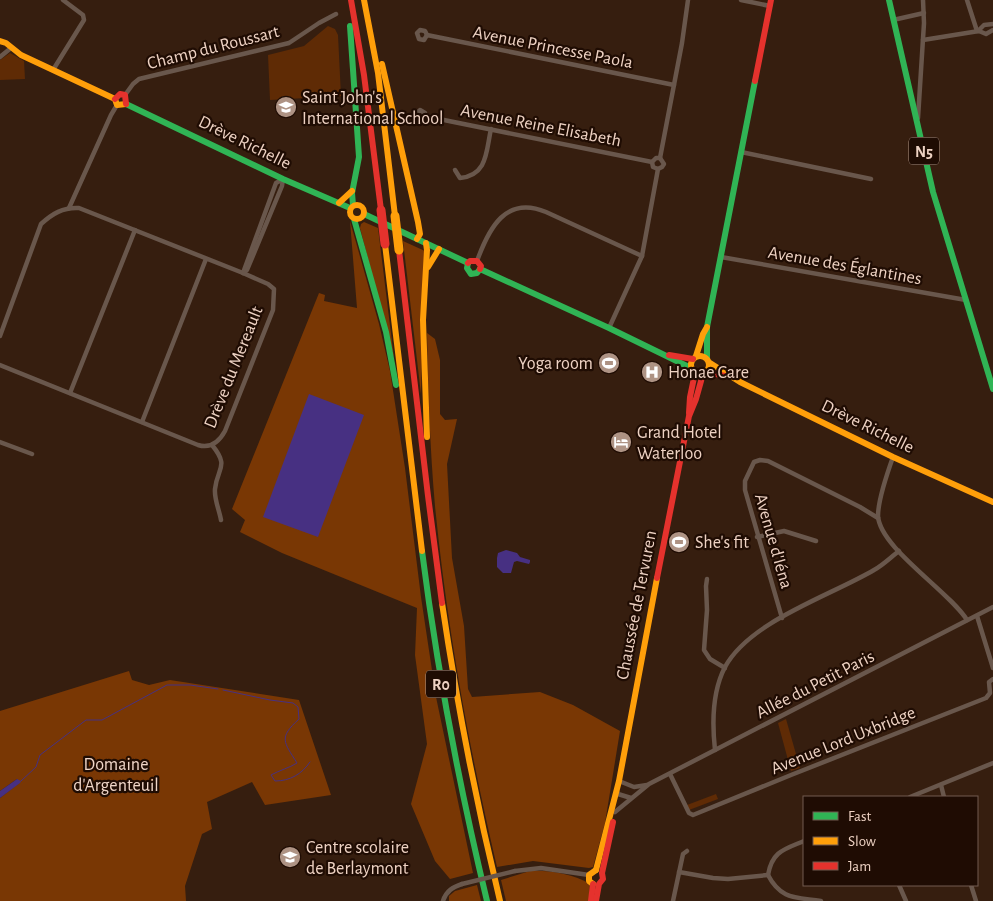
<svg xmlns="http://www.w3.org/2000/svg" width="993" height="901" viewBox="0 0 993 901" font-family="'Alegreya Sans',sans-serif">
	<rect width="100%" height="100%" fill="#361e0f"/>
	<!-- green -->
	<g fill="#5f2b05">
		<path d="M328,26L335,29L338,35L341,96L270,100L268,55L304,46Z"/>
		<path d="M10,53L24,61L25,79L0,80V60Z"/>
		<path d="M786,719L800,768L791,771L778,723Z"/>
		<path d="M716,794L718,799L689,810L687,805Z"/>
	</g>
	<!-- forest -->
	<g fill="#793704">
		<path d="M350,221L379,324L390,371L405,468L421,597L436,697L473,873L450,879L435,861L411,804L427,744L415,655L417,608L282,553L240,532L245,520L232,509L319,293L325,295L324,301L357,308Z"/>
		<path d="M364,222L378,228L394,358L360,228L361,224Z"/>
		<path d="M403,241L425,251L421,394Z"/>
		<path d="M427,333L435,339L440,360V414L445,420L457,419L447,464L452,558L464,626L468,689L472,697L540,692L573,705L620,731L605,823L593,867L589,868L533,861L497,867C469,748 447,628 435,506C430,448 428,391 427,333Z"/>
		<path d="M129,671L132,680L149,685L170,680L299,700L331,795L265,805L252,782L207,802L212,829L202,834L185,886L186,901H0V798L19,783L17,779L0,791V711Z"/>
		<path d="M530,871C549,870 573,874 590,884L589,901H506L501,880Z"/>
		<path d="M477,885L481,901H449V896L455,891Z"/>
	</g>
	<!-- water -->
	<g fill="#473082">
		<path d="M309,394L364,415L318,537L263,517Z"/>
		<path d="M506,550L517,553L520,557L530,560V562L529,564L517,561L514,562L511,573H503L497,567V558L498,553Z"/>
		<path d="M17,779L21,781L20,783L0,798V791Z"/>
	</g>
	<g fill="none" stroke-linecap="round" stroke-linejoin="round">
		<!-- stream -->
		<g stroke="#473082" stroke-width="1">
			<path d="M223,690L270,700L293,703L298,707L299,719C278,738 284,742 297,763C289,768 280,770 271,775L275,781C290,781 302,774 310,762"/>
			<path d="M21,781L36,767L40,755L86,720H102L167,685H190L218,689"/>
		</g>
		<!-- street -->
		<g stroke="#69574c" stroke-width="4.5">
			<path d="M741,0L770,6"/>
			<path d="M967,0L977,31"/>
			<path d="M893,20L924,13"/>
			<path d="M979,31L980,29L984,25L993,24"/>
			<path d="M427,35L424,40L419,39L417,33L420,30L425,31L427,35L674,85"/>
			<path d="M923,40L979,31L986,34L993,30"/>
			<path d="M0,57L11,48"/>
			<path d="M53,70L84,20L83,15L63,0"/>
			<path d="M125,95L133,84L139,79L289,43L319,23L336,14"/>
			<path d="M425,116V113L420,110L415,115L419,120L421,121L425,116L434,118L652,162"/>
			<path d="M918,118L924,23L923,0"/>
			<path d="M741,152L871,179"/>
			<path d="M660,158L682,43L688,0"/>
			<path d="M658,169L653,167L652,162L656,158H660"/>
			<path d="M658,169L662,167L664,164L660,158"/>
			<path d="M455,170L460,178C488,175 486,151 491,129"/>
			<path d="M69,208L111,115L117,105"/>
			<path d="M721,257L966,300"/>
			<path d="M477,261C489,228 506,195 546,212L642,256"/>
			<path d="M243,273L276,183L283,179"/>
			<path d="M243,273L247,270L282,186L283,179"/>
			<path d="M609,328L642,256L658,169"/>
			<path d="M0,336L41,224C52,214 63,207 79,208L243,273L268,284L274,289L273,310L225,431C219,442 211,449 198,445L0,365"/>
			<path d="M70,393L135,230"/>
			<path d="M142,422L206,259"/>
			<path d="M0,442L32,454"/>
			<path d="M212,445C230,467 217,468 215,489C214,499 219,509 221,520"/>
			<path d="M893,457C888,471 878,502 878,516C880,548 949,591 967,620"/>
			<path d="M757,537L784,531L816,541"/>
			<path d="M707,579L706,586L707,610L704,650L710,659L725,668"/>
			<path d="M977,616L993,668"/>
			<path d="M782,618L745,490V481L754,462L760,460L768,461L860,507L878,518"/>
			<path d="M715,750C712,723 712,692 725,667C750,621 830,596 874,570C883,565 891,557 899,551"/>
			<path d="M670,774L689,813L693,815L791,775L986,698L990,693L989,682L993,679"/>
			<path d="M619,781L634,787L647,785"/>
			<path d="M941,785L944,797"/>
			<path d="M617,791L618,794L631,798"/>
			<path d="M910,797L993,763"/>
			<path d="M615,812L649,784L993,607"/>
			<path d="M515,871L541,868L589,875"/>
			<path d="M679,872L713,878L728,879L768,875"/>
			<path d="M768,875C781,900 796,897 821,901"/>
			<path d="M768,875C772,851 785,849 804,841"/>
			<path d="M899,885L906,901"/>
			<path d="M971,885L976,901"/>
			<path d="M443,901C446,891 453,887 462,884"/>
			<path d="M673,901L683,854L687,851"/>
		</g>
		<!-- fast -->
		<g stroke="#30b455" stroke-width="6">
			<path d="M889,0L933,192L993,389"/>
			<path d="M350,26L359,157L352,193L353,205"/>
			<path d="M126,104L283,179L350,208"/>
			<path d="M364,214L468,263"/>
			<path d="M354,219L386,332L396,385"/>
			<path d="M468,263L467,268L471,274L477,273L480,269"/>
			<path d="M480,269L609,328L691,368"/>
			<path d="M707,358V327L755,81"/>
			<path d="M422,551C437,669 459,785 487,901"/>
		</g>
		<!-- slow -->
		<g stroke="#ff9f0a" stroke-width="6">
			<path d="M364,0L378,73L395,216"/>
			<path d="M0,41L6,43L21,55L115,99"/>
			<path d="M382,64L418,222L420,234L417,239"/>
			<path d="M115,99L117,105L126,104"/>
			<path d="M339,203L352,191"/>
			<circle cx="357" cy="212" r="7"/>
			<path d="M426,243L427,250L423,320L427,437"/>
			<path d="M385,244L422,551"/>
			<path d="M428,267L439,249"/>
			<circle cx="700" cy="365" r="9"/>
			<path d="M696,356L703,334L707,327"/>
			<path d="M710,363L740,382L893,457L993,502"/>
			<path d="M442,603C457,704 476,802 500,901"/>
			<path d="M596,870L619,781L657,578"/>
			<path d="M593,884L589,881V875L596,870"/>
		</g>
		<!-- jam -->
		<g stroke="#e5322d" stroke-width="6">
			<path d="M351,0L364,75L381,210"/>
			<path d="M755,81L771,0"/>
			<path d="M115,99L120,94L125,95L126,104"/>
			<path d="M399,250L428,496L442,603"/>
			<path d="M468,263L470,261H477L481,266L480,269"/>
			<path d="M669,355L693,359"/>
			<path d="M707,372L725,376"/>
			<path d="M689,413L690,397L695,373"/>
			<path d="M657,578L689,416L696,399L703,374"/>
			<path d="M591,901L593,884"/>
			<path d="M596,901L599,884L603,879L602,873L613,822"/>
		</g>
		<!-- street-bridge -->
		<path stroke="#69574c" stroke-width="4.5" d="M462,884L515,871"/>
		<!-- slow-bridge -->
		<path stroke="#ff9f0a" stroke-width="9" d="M395,216L399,250"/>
		<!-- jam-bridge -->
		<path stroke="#e5322d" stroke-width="9" d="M381,210L385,244"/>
	</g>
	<!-- icons -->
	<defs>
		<g id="school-disc" transform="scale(1.125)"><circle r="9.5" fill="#ae9384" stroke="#1f0c03"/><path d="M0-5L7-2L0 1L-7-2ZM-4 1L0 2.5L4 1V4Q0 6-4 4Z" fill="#fff"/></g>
		<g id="stadium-disc" transform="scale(1.125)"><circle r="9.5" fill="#ae9384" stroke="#1f0c03"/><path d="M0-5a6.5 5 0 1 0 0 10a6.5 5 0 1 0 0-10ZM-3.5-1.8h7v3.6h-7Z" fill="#fff"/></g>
		<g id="hospital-disc" transform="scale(1.125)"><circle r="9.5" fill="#ae9384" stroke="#1f0c03"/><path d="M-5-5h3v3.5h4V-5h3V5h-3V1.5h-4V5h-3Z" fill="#fff"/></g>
		<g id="hotel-disc" transform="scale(1.125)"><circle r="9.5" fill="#ae9384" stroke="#1f0c03"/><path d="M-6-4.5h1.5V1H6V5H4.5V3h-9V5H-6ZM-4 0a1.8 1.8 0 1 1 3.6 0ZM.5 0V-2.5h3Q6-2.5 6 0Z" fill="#fff"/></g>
	</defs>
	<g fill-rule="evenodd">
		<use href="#school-disc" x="286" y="107"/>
		<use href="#stadium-disc" x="609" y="363"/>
		<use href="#hospital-disc" x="652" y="372"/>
		<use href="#hotel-disc" x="621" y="442"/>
		<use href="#stadium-disc" x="679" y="542"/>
		<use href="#school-disc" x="290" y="857"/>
	</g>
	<g text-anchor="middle" stroke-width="4.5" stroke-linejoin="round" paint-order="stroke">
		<!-- shield labels -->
		<g fill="#1f0c03" stroke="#b09789" stroke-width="1">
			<rect x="909" y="137.5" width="30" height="27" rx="4"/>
			<rect x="426" y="670.5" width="30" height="27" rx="4"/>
		</g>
		<g font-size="16" font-weight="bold" fill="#eed2c3">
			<text x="924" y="157">N5</text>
			<text x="441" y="690">R0</text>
		</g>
		<!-- street labels -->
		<g font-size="18" fill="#eed2c3" stroke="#1f0c03">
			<text transform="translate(213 47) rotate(-14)" y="6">Champ du Roussart</text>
			<text transform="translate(553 47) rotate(11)" y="6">Avenue Princesse Paola</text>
			<text transform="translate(541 125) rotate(11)" y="6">Avenue Reine Elisabeth</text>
			<text transform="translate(245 142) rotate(26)" y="6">Drève Richelle</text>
			<text transform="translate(845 265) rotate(10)" y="6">Avenue des Églantines</text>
			<text transform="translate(233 367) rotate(-68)" y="6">Drève du Mereault</text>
			<text transform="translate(868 426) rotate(26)" y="6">Drève Richelle</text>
			<text transform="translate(774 541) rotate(74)" y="6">Avenue d'Iéna</text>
			<text transform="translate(636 605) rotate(-79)" y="6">Chaussée de Tervuren</text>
			<text transform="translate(815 684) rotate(-27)" y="6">Allée du Petit Paris</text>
			<text transform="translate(843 740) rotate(-22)" y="6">Avenue Lord Uxbridge</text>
		</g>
		<!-- poi labels -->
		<g font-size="18" fill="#eed2c3" stroke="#1f0c03" text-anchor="start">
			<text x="302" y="103">Saint John's<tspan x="302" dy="21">International School</tspan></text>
			<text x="593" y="369" text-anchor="end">Yoga room</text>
			<text x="668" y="378">Honae Care</text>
			<text x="637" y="438">Grand Hotel<tspan x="637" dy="21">Waterloo</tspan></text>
			<text x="695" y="548">She's fit</text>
			<text x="306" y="853">Centre scolaire<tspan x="306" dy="21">de Berlaymont</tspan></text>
		</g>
		<!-- park labels -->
		<g font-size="18" fill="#f0d6c8" stroke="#1f0c03">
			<text x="116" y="770">Domaine<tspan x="116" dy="21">d'Argenteuil</tspan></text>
		</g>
	</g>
	<!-- legend -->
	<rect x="803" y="796" width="175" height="90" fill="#1f0c03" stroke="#725b50"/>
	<rect x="813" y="812" width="25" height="8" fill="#30b455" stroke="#725b50"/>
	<text x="848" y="821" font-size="15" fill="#eed2c3">Fast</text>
	<rect x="813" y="837" width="25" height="8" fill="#ff9f0a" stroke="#725b50"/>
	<text x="848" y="846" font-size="15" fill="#eed2c3">Slow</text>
	<rect x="813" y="862" width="25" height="8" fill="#e5322d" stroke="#725b50"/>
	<text x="848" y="871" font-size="15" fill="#eed2c3">Jam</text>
</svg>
